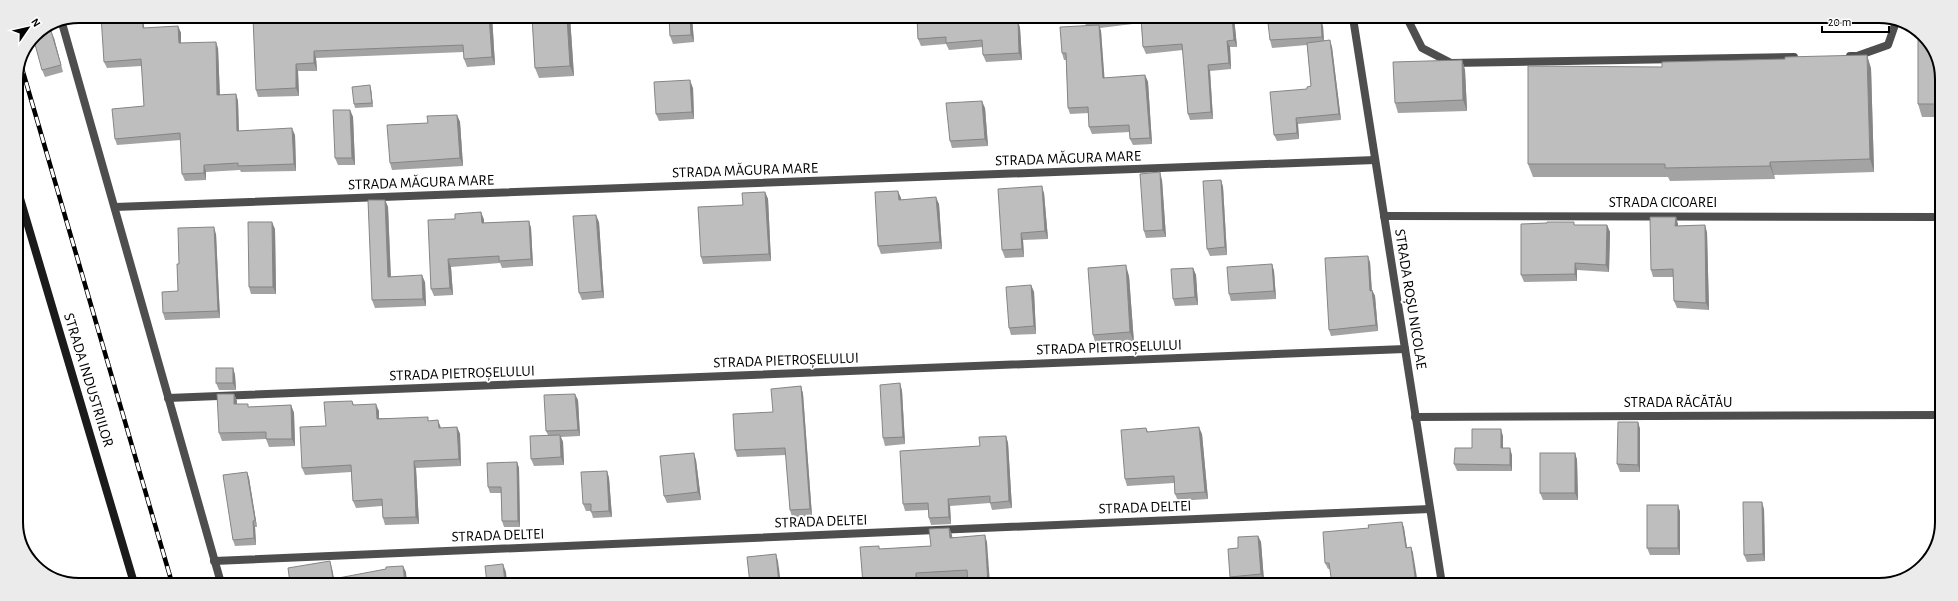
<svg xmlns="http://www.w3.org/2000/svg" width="1958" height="601" viewBox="0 0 1958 601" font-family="'Alegreya Sans',sans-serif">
	<rect width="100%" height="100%" fill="#fff"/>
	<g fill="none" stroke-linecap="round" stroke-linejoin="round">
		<!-- lane -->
		<g stroke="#4e4e4e" stroke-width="8">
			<path d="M1407,18L1422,48L1451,63L1794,57"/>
			<path d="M1850,56H1857L1888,45L1897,19"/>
		</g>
		<!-- street -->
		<g stroke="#4e4e4e" stroke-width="8">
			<path d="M1353,18L1442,584"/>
			<path d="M62,23L221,583"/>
			<path d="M115,207L1375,160"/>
			<path d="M1384,216L1941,217"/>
			<path d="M168,398L1405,349"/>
			<path d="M1415,417L1940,415"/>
			<path d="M214,561L1430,509"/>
		</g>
		<!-- secondary -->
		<path stroke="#1b1b1b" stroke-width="8" d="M16,185L134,583"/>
		<!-- rail casing -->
		<g stroke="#000" stroke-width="4.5">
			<path id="rail" d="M21,65L172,583"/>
		</g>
		<!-- rail -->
		<use href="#rail" stroke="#fff" stroke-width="3" stroke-dasharray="9" stroke-linecap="butt"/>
	</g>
	<!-- wall -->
	<g fill="#a3a3a3">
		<path d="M293,16H492L495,65L467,67L464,59V52L316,58L317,71H298L299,96L258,97L256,90Z"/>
		<path d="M532,17H570L574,76L539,78L535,68Z"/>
		<path d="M669,17H692L694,42L673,44L670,36Z"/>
		<path d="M822,17H851V22L825,24Z"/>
		<path d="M917,17H978V23L1018,21L1020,28L1022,60L986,62L983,55V47L949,50L946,44L921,46L918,39Z"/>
		<path d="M1085,17H1234L1237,47H1230L1231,69L1210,71L1213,119L1190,120L1188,114L1183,50L1146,54L1143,47L1141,23L1100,28L1101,31L1104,78L1145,75L1148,82L1152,144L1133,145L1130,139V132L1092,134L1089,127V113L1070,114L1068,108L1066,60H1064L1062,53L1086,26L1085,23Z"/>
		<path d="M178,26L181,33V43L218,48L220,95L236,94L238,101L239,131L295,135L296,171L241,172L240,170L206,172V180L185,181L182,174L181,140L117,145L115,139L144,106L142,66L107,68L104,62L145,28Z"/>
		<path d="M1323,26L1324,41L1332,47L1341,120L1298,124L1299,139L1277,141L1274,135L1307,89L1311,86L1307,45L1272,48L1270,40Z"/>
		<path d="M54,38L63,72L45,77L42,70Z"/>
		<path d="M1462,60L1465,70L1467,111L1398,113L1395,103Z"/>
		<path d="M1871,68L1874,172L1774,175L1775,179L1670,181L1668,177H1533L1528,164Z"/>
		<path d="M1942,74V117H1922L1918,104Z"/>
		<path d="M693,88L694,119L659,121L656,114Z"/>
		<path d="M371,89L373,107L355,108L354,104Z"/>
		<path d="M985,108L988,146L952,148L950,141Z"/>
		<path d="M350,110L353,117L355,165H338L335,158Z"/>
		<path d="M457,115L460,122L463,166L392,170L390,163Z"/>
		<path d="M1162,180L1166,237L1146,238L1144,231Z"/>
		<path d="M1221,180L1223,187L1227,255L1210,256L1207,249Z"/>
		<path d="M765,192L768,199L771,261L703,264L701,257L743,205Z"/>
		<path d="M1044,193L1048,239L1023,240L1024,257L1005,258L1002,250Z"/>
		<path d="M901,198V200L939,204L942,249L881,254L878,246Z"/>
		<path d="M385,200L388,207L391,277L425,282L426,306L375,308L372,300Z"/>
		<path d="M481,212L484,220V223L529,221L531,228L533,266L502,268L500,263L451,267L453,295L434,296L431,289L455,219Z"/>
		<path d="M1676,217L1678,226L1707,232L1709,310L1677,308L1674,301L1673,277H1653L1651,270Z"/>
		<path d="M599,222L604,298L582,300L579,293Z"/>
		<path d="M1575,225H1607L1610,232L1609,272L1577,270V281L1524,282L1521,275Z"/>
		<path d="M275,229L276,294H251L249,287Z"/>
		<path d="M216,234L220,318L165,320L163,313L178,291L179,264Z"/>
		<path d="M1370,262L1372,290L1375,296L1378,331L1331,336L1329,330Z"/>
		<path d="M1272,264L1274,271L1276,299L1231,301L1229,294Z"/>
		<path d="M1193,268L1196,275L1198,305L1175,306L1173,299Z"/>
		<path d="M1129,276L1134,343L1096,345L1093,335Z"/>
		<path d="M1031,285L1034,292L1036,334L1011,335L1009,328Z"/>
		<path d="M233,368L235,375L236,390H219L216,383Z"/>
		<path d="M900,383L902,391L905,444L885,446L883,438Z"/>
		<path d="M801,386L803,394L812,516L792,517L790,510L786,455L737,457L735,450L773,412Z"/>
		<path d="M234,394L237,401V404L249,407L291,405L294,413L295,446L269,447L266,439L222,441L219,433Z"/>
		<path d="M578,400L580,436L561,437L563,442L564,465L534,466L531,459L548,435L546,431Z"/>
		<path d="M352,401L354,405L379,411V418L429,421L441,428L457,427L460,434L461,466L416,468L419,524L385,525L383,518L382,506L356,508L353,501L351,472L305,475L302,468L326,426Z"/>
		<path d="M1638,422L1640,429V472H1620L1617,464Z"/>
		<path d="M1146,428L1148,432L1202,434L1208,499L1178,501L1175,494L1174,483L1127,486L1125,479Z"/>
		<path d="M1006,436L1008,443L1012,508L992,510L990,503L950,506L951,524L931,525L929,518L928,510L905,511L903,504L980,446Z"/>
		<path d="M1503,436V448L1512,455V471H1457L1454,464L1472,448Z"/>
		<path d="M1575,453L1577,460L1578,500H1543L1540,493Z"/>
		<path d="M696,460L701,500L667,503L664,496Z"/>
		<path d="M517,462L519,468L520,527H504L502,521L501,493H490L488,487Z"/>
		<path d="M607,471L609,478L612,517L593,518L591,511H586L583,504Z"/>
		<path d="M247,472L249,478L257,527H255L256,545L235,546L233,540Z"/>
		<path d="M1678,505L1680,512V555H1650L1647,548Z"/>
		<path d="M1764,509L1765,561L1747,562L1744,555Z"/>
		<path d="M1402,522L1404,528L1407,548L1411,547L1413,553L1328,569L1325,563L1369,528Z"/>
		<path d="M949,528L952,535V537L987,542L967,578L918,581V584H863L880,549L931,546Z"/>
		<path d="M1258,536L1261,542L1264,581L1232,583L1230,577L1238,548Z"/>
	</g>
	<!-- shaded-wall -->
	<g fill="#858585">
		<path d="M142,16H143L145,35L143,28Z"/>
		<path d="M489,16H492L495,65L492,57Z"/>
		<path d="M567,17H570L574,76L570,66Z"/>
		<path d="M690,17H692L694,42L691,35Z"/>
		<path d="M976,17H978L979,30L976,23Z"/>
		<path d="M1232,17H1234L1237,47L1234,40Z"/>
		<path d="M1321,19L1323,26L1324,44L1322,37Z"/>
		<path d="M1018,21L1020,28L1022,60L1019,53Z"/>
		<path d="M1099,25L1101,31L1105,84L1103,78Z"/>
		<path d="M178,26L181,33V49L179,43Z"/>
		<path d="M51,31L54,38L63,72L61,65Z"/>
		<path d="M1330,40L1332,47L1341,120L1339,114Z"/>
		<path d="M1227,41L1230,47L1231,69L1229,63Z"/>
		<path d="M216,42L218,48L220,101L217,95Z"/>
		<path d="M314,51L316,58L317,71L314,63Z"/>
		<path d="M1867,55L1871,68L1874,172L1870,159Z"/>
		<path d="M1462,60L1465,70L1467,111L1463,100Z"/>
		<path d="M296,64L298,71L299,96L296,88Z"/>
		<path d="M1208,65L1210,71L1213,119L1211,112Z"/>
		<path d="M1145,75L1148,82L1152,144L1150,138Z"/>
		<path d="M690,80L693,88L694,119L692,112Z"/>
		<path d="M370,85L371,89L373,107L372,103Z"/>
		<path d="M236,94L238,101L239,137L237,131Z"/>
		<path d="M982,101L985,108L988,146L985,139Z"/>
		<path d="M350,110L353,117L355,165L352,158Z"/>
		<path d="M457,115L460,122L463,166L460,158Z"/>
		<path d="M1296,118L1298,124L1299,139L1297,133Z"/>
		<path d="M292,128L295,135L296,171L294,164Z"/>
		<path d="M1770,162L1774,175L1775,179L1770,166Z"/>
		<path d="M204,165L206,172V180L204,173Z"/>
		<path d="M1160,172L1162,180L1166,237L1163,230Z"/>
		<path d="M1221,180L1223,187L1227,255L1225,247Z"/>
		<path d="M1042,186L1044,193L1048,239L1045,231Z"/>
		<path d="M898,191L901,198L902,207L899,200Z"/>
		<path d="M765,192L768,199L771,261L769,254Z"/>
		<path d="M936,197L939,204L942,249L940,242Z"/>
		<path d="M385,200L388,207L391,284L388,277Z"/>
		<path d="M481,212L484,220V230L482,223Z"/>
		<path d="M596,215L599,222L604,298L602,291Z"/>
		<path d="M1676,217L1678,224V233L1675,226Z"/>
		<path d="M529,221L531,228L533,266L531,259Z"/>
		<path d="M272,222L275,229L276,294L273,287Z"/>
		<path d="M1607,225L1610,232L1609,272L1606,265Z"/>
		<path d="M1705,225L1707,232L1709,310L1706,303Z"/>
		<path d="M214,227L216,234L220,318L218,311Z"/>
		<path d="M1021,233L1023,240L1024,257L1022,249Z"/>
		<path d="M1368,256L1370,262L1372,297L1370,291Z"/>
		<path d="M448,259L451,267L453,295L450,288Z"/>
		<path d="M1575,263L1577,270V281L1575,274Z"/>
		<path d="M1272,264L1274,271L1276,299L1274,291Z"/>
		<path d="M1126,265L1129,276L1134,343L1130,332Z"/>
		<path d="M1193,268L1196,275L1198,305L1195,297Z"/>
		<path d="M422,275L425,282L426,306L423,299Z"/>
		<path d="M1031,285L1034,292L1036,334L1034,326Z"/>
		<path d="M1372,290L1375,296L1378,331L1376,325Z"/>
		<path d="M233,368L235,375L236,390L233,383Z"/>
		<path d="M900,383L902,391L905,444L903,437Z"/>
		<path d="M801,386L803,394L812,516L810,509Z"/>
		<path d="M234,394L237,401V411L234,404Z"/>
		<path d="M575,394L578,400L580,436L578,430Z"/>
		<path d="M376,404L379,411V426L377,419Z"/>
		<path d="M291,405L294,413L295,446L292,439Z"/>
		<path d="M438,420L441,428V435L439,428Z"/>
		<path d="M1638,422L1640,429V472L1638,465Z"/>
		<path d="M457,427L460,434L461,466L459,459Z"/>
		<path d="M1199,427L1202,434L1208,499L1205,492Z"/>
		<path d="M1501,429L1503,436V455L1501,448Z"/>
		<path d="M560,435L563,442L564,465L561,457Z"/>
		<path d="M1006,436L1008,443L1012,508L1009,501Z"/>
		<path d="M1510,448L1512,455V471L1510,465Z"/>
		<path d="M694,453L696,460L701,500L698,492Z"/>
		<path d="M1575,453L1577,460L1578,500L1575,493Z"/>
		<path d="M414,461L416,468L419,524L416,517Z"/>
		<path d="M517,462L519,468L520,527L518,521Z"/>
		<path d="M607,471L609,478L612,517L609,511Z"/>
		<path d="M247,472L249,478L257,527L255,520Z"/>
		<path d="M16,494L20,505L21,538L16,527Z"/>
		<path d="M948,499L950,506L951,524L949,517Z"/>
		<path d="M1762,502L1764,509L1765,561L1763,554Z"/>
		<path d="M1678,505L1680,512V555L1678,548Z"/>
		<path d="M253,521L255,527L256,545L254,538Z"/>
		<path d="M1402,522L1404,528L1408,554L1406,548Z"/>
		<path d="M949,528L952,535L953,545L950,538Z"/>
		<path d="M985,535L987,542L990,584H988Z"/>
		<path d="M1258,536L1261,542L1264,581L1261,574Z"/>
		<path d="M1411,547L1413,553L1418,584H1416Z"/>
		<path d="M776,554L778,561L781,584H779Z"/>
		<path d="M330,561L332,568L335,583L333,579Z"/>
		<path d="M503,564L506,572L507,583H505Z"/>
		<path d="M403,566L406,572L407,583H405Z"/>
		<path d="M916,573L918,581V584H916Z"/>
	</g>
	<!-- building -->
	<g fill="#bebebe" stroke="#858585">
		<path d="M101,16H142L143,28L178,26L179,43L216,42L217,95L236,94L237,131L292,128L294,164L238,166V163L204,165V173L182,174L180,133L115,139L112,109L144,106L141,59L104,62Z"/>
		<path d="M293,16H489L492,57L464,59L463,45L314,51V63L296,64V88L256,90L253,18Z"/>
		<path d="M532,17H567L570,66L535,68Z"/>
		<path d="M669,17H690L691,35L670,36Z"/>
		<path d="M917,17H976V23L1018,21L1019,53L983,55L982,40L946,43V37L918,39Z"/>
		<path d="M1085,17H1136L1085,23Z"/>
		<path d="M1141,17H1232L1234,40L1227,41L1229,63L1208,65L1211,112L1188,114L1182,44L1143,47Z"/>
		<path d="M1321,19L1322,37L1270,40L1268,23Z"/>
		<path d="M1099,25L1103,78L1145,75L1150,138L1130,139L1129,125L1089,127L1088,107L1068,108L1066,53H1062L1060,27Z"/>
		<path d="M51,31L61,65L42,70L33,37L34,36Z"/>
		<path d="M1918,33L1929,40L1942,74V104H1918Z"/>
		<path d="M1330,40L1339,114L1296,118L1297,133L1274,135L1270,92L1307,89V87L1311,86L1307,43Z"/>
		<path d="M1867,55L1870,159L1770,162V166L1665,168V164H1528V66L1662,67V62L1785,59V57Z"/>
		<path d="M1462,60L1463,100L1395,103L1393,62Z"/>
		<path d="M690,80L692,112L656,114L654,82Z"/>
		<path d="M370,85L372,103L354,104L352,87Z"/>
		<path d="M982,101L985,139L950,141L946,103Z"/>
		<path d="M333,110H350L352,158H335Z"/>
		<path d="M457,115L460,158L390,163L387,125L428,123L427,116Z"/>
		<path d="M1160,172L1163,230L1144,231L1140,174Z"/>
		<path d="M1221,180L1225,247L1207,249L1203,181Z"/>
		<path d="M1042,186L1045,231L1021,233L1022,249L1002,250L998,189Z"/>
		<path d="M898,191L899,200L936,197L940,242L878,246L875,192Z"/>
		<path d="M765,192L769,254L701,257L698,207L743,205L742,193Z"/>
		<path d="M368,200H385L388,277L422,275L423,299L372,300Z"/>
		<path d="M481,212L482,223L529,221L531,259L499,261V256L448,259L450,288L431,289L428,220L455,219V214Z"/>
		<path d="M596,215L602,291L579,293L573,216Z"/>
		<path d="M1650,217H1676L1675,226L1705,225L1706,303L1674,301L1673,269L1651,270Z"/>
		<path d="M248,222H272L273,287H249Z"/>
		<path d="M1547,222H1574V225H1607L1606,265L1575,263V274L1521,275V224L1547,223Z"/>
		<path d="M214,227L218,311L163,313L162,292L178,291L177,264H179L178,228Z"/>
		<path d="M1368,256L1370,291L1372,290L1376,325L1329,330L1325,258Z"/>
		<path d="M1272,264L1274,291L1229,294L1227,267Z"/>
		<path d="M1126,265L1130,332L1093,335L1088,268Z"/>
		<path d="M1193,268L1195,297L1173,299L1171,269Z"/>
		<path d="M1031,285L1034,326L1009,328L1006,287Z"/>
		<rect x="216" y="368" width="17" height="15"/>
		<path d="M900,383L903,437L883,438L880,385Z"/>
		<path d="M801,386L810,509L790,510L785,448L735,450L733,414L773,412L771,389Z"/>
		<path d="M217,394H234V404H248V407L291,405L292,439H266V432L219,433Z"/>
		<path d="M575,394L578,430L546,431L544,395Z"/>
		<path d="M352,401L353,405L376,404L377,419L428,417V421L438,420L439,428L457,427L459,459L414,461L416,517L383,518L382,499L353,501L351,465L302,468L300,427L326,426L324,402Z"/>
		<path d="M1618,422H1638V465L1617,464Z"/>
		<path d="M1199,427L1205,492L1175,494L1174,476L1125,479L1121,430L1146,428L1147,432Z"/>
		<path d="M1472,429H1501V448H1510V465L1454,464L1455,448H1472Z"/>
		<path d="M560,435L561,457L531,459L530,436Z"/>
		<path d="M1006,436L1009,501L990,503V496L948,499L949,517L929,518L928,503L903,504L900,451L980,446L979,437Z"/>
		<path d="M694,453L698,492L664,496L660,456Z"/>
		<rect x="1540" y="453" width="35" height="40"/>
		<path d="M517,462L518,521H502L501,487H488L487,463Z"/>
		<path d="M607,471L609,511L591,512V504H583L581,472Z"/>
		<path d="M247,472L255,520L253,521L254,538L233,540L223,475Z"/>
		<path d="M1743,502H1762L1763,554L1744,555Z"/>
		<rect x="1647" y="505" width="31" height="43"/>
		<path d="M1402,522L1406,548L1411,547L1416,584H1332L1329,563H1325L1323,532L1369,528L1368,525Z"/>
		<path d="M949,528L950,538L985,535L988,584H968L967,570L916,573V584H863L860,547L879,546V549L931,546L929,529Z"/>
		<path d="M1258,536L1261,574L1230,577L1228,549L1238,548V537Z"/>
		<path d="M776,554L779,584H750L747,557Z"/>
		<path d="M330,561L333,579L386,569V567L403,566L405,583H290L288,568Z"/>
		<path d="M503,564L505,583H487L485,566Z"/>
		<path d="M1194,583V584H1172Z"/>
	</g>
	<g text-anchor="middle" stroke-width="4" stroke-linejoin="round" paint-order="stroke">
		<!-- street labels -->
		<g font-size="15" fill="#000" stroke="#fff">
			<text transform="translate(1068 158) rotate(-2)" y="5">STRADA MĂGURA MARE</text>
			<text transform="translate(745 170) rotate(-2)" y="5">STRADA MĂGURA MARE</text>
			<text transform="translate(421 182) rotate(-2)" y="5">STRADA MĂGURA MARE</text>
			<text x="1663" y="207">STRADA CICOAREI</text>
			<text transform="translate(1411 299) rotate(81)" y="5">STRADA ROȘU NICOLAE</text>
			<text transform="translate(1109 347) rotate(-2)" y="5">STRADA PIETROȘELULUI</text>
			<text transform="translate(786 360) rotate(-2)" y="5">STRADA PIETROȘELULUI</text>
			<text transform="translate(462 373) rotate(-2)" y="5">STRADA PIETROȘELULUI</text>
			<text transform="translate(89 380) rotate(73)" y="5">STRADA INDUSTRIILOR</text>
			<text x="1678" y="407">STRADA RĂCĂTĂU</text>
			<text transform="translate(1145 507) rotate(-2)" y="5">STRADA DELTEI</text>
			<text transform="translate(821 521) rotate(-2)" y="5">STRADA DELTEI</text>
			<text transform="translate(498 535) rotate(-2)" y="5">STRADA DELTEI</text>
		</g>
	</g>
	<!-- crop -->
	<path d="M0 0H1958V601H0ZM79 23H1879A56 56 0 0 1 1935 79V522A56 56 0 0 1 1879 578H79A56 56 0 0 1 23 522V79A56 56 0 0 1 79 23Z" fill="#ebebeb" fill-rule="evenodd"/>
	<path fill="none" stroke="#000" stroke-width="2" d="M79 23H1879A56 56 0 0 1 1935 79V522A56 56 0 0 1 1879 578H79A56 56 0 0 1 23 522V79A56 56 0 0 1 79 23Z"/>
	<!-- north arrow -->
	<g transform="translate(28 28) rotate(56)" stroke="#ffffff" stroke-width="3" paint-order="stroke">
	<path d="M0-3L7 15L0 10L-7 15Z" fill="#000000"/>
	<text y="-6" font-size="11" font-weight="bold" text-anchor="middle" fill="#000000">N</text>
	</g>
	<!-- scale -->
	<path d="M1822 26v6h67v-6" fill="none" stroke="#000000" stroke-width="2"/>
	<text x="1828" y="26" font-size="12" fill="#000000" stroke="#ffffff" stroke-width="3" paint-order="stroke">20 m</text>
</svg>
